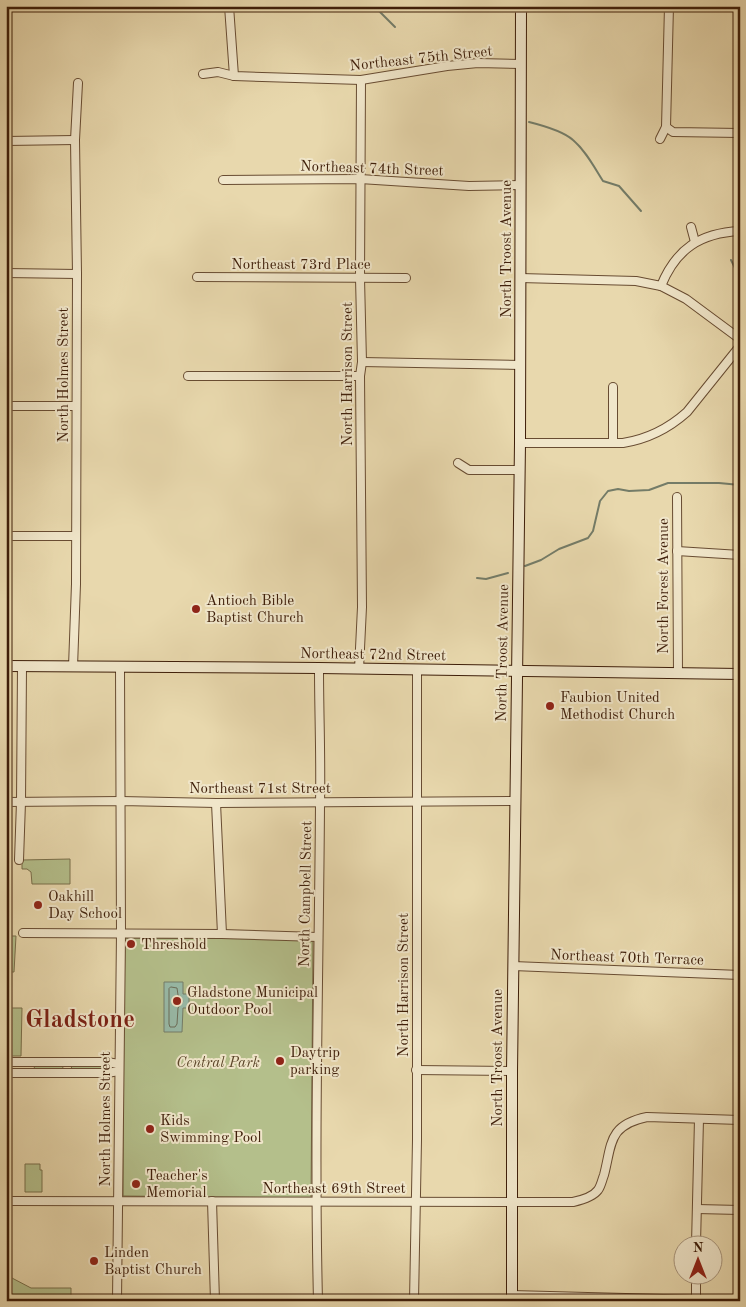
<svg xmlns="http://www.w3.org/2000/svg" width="746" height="1307" viewBox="0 0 746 1307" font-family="'Old Standard TT',serif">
	<rect width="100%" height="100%" fill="#e8d8ad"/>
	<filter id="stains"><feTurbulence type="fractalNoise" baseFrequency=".004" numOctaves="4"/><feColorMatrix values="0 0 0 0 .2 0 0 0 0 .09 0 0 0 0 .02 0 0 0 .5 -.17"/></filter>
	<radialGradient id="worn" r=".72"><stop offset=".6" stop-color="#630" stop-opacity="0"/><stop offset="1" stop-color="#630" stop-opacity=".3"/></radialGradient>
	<!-- green -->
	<g fill="#b4bf8b" stroke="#796e4a">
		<path d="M70,859V884H32L31,872L27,869H22V860Z"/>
		<path d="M6,936H16L14,972H6Z"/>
		<path d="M125,938L313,939L311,1198L123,1196V1070Z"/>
		<path d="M6,1008H22L21,1056H6Z"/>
		<path d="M35,1065H62L63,1068L62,1069L36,1070L34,1067Z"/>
		<path d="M106,1065L107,1067L105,1070H74L71,1067L72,1066Z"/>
		<path d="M25,1164H40V1170H42V1192H25Z"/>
		<path d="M6,1273L12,1278L31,1288H71V1301H6Z"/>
	</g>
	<!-- water -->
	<path fill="#98baa8" stroke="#747c68" d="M164,982H183V994H189V1008H183L182,1032H164Z"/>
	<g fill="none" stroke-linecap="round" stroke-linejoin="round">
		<!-- shore -->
		<path stroke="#6b6c58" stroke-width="1" d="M171,987L177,988L178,995L183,1001L178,1008L177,1024L175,1027H170L169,1024V989Z"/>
		<!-- stream -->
		<g stroke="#747c68" stroke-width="2">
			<path d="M374,6L395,27"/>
			<path d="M529,122C541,125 564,132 573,140C586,151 594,167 603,181L619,186L641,211"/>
			<path d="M731,260L737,272L740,274"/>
			<path d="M525,566L541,560L559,549L588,538L593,531L600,501L608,491L618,489L629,491L649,490L668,483H719L740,485"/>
			<path d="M477,578L486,579L508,573"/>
		</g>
		<!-- street casing -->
		<g stroke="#684c32" stroke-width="10">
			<g id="street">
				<path d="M229,6L234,76"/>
				<path d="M203,74L218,72L234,76L361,80L447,66L478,63L521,64"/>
				<path d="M666,127L673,132L740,133"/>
				<path d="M660,139L666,127L669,6"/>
				<path d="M6,141L75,140"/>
				<path d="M223,180L360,179L469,186L520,185"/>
				<path d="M691,227L695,242"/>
				<path d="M6,273L77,274"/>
				<path d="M197,277L406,278"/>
				<path d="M520,278L636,281L661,286L686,299L740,339"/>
				<path d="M661,286C676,249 700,233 740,231"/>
				<path d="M362,362L521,365"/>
				<path d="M188,376H360"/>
				<path d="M6,406H76"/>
				<path d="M520,443H623C648,439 668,429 687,412L740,346"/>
				<path d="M613,443V387"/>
				<path d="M458,463L469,470H520"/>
				<path d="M677,497L678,674"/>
				<path d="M6,536H76"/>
				<path d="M677,551L740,555"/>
				<path d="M73,667L76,584L77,274L75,140L78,83"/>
				<path d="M359,669L362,607L360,376L362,362L360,278L361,80"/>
				<path d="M6,802L121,801L216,803L515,801"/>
				<path d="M216,803L222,934"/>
				<path d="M19,860L21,802L22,667"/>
				<path d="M23,933L222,934L318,937"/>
				<path d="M513,966L740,975"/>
				<path d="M6,1062H107L119,1064"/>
				<path d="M416,1070L512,1071"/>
				<path d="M6,1073H107L119,1071"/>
				<path d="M6,1201L573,1202C582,1200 593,1197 598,1190C601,1186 602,1180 604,1175C612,1144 608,1125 647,1117L740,1120"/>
				<path d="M212,1201L215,1301"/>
				<path d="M697,1209L740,1210"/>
				<path d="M696,1244L699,1119"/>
				<path d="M512,1295L739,1301"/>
				<path d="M117,1301L121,933L120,667"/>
				<path d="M318,1301C314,1135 319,970 320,804C321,759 319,713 319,668"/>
				<path d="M414,1301L417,1140V670"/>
				<path d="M696,1301V1274"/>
			</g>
		</g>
		<!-- secondary casing -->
		<g stroke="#3e1e09" stroke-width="12">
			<g id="secondary">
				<path d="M6,666L319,668L740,674"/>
				<path d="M512,1301V1071L520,443L521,6"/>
			</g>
		</g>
		<!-- street -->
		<use href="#street" stroke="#f0e6ca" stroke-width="8"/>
		<!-- secondary -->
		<use href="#secondary" stroke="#f0e6ca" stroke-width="10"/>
	</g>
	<!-- markers -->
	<g fill="#8f2418" stroke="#f0e6ca" stroke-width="2">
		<circle cx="196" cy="609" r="5"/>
		<circle cx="550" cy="706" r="5"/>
		<circle cx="38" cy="905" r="5"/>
		<circle cx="131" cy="944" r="5"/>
		<circle cx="177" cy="1001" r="5"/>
		<circle cx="280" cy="1061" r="5"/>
		<circle cx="150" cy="1129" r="5"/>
		<circle cx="136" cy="1184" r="5"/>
		<circle cx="94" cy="1261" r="5"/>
	</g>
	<g text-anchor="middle" stroke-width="4" stroke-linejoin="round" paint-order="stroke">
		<!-- street labels -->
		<g font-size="15" fill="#3e1e09" stroke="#f0e6ca">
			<text transform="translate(421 58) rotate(-6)" y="5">Northeast 75th Street</text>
			<text transform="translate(372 168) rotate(2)" y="5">Northeast 74th Street</text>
			<text transform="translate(506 249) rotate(-90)" y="5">North Troost Avenue</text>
			<text x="301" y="269">Northeast 73rd Place</text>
			<text transform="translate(347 374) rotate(-90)" y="5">North Harrison Street</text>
			<text transform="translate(63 375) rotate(-90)" y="5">North Holmes Street</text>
			<text transform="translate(663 586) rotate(-90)" y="5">North Forest Avenue</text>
			<text transform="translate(502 653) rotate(-89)" y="5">North Troost Avenue</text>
			<text transform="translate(373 654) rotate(1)" y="5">Northeast 72nd Street</text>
			<text x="260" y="793">Northeast 71st Street</text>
			<text transform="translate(305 894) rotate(-89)" y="5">North Campbell Street</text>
			<text transform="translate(627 957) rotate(2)" y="5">Northeast 70th Terrace</text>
			<text transform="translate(403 985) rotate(-90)" y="5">North Harrison Street</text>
			<text transform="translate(497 1058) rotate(-90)" y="5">North Troost Avenue</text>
			<text transform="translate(105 1119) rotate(-90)" y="5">North Holmes Street</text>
			<text x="334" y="1193">Northeast 69th Street</text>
		</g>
		<!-- poi labels -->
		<g font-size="15" fill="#3e1e09" stroke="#f0e6ca" text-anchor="start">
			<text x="206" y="605">Antioch Bible<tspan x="206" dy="17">Baptist Church</tspan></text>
			<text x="560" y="702">Faubion United<tspan x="560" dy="17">Methodist Church</tspan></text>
			<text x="48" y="901">Oakhill<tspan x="48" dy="17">Day School</tspan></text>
			<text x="141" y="949">Threshold</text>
			<text x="187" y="997">Gladstone Municipal<tspan x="187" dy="17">Outdoor Pool</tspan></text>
			<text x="290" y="1057">Daytrip<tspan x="290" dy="17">parking</tspan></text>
			<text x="160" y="1125">Kids<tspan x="160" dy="17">Swimming Pool</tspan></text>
			<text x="146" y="1180">Teacher's<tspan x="146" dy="17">Memorial</tspan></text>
			<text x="104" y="1257">Linden<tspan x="104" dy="17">Baptist Church</tspan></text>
		</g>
		<!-- park labels -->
		<g font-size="15" font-style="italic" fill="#5c462a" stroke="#f0e6ca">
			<text x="218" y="1067">Central Park</text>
		</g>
		<!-- town labels -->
		<g font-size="25" font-weight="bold" fill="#7a1f14" stroke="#f0e6ca">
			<text x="80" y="1027">Gladstone</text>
		</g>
	</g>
	<!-- margin -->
	<rect width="746" height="1307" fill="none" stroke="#e8d8ad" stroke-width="25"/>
	<rect x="8" y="8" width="731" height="1292" fill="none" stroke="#3e1e09" stroke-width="2.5"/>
	<rect x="12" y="12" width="721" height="1282" fill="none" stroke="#3e1e09"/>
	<!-- north arrow -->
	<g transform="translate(698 1260)"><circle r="24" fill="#f0e6ca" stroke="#a9967d"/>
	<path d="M0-4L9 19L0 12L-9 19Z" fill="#8f2418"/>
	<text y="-8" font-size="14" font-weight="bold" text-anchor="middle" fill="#3e1e09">N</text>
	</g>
	<rect width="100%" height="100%" filter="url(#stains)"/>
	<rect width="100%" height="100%" fill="url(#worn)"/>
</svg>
